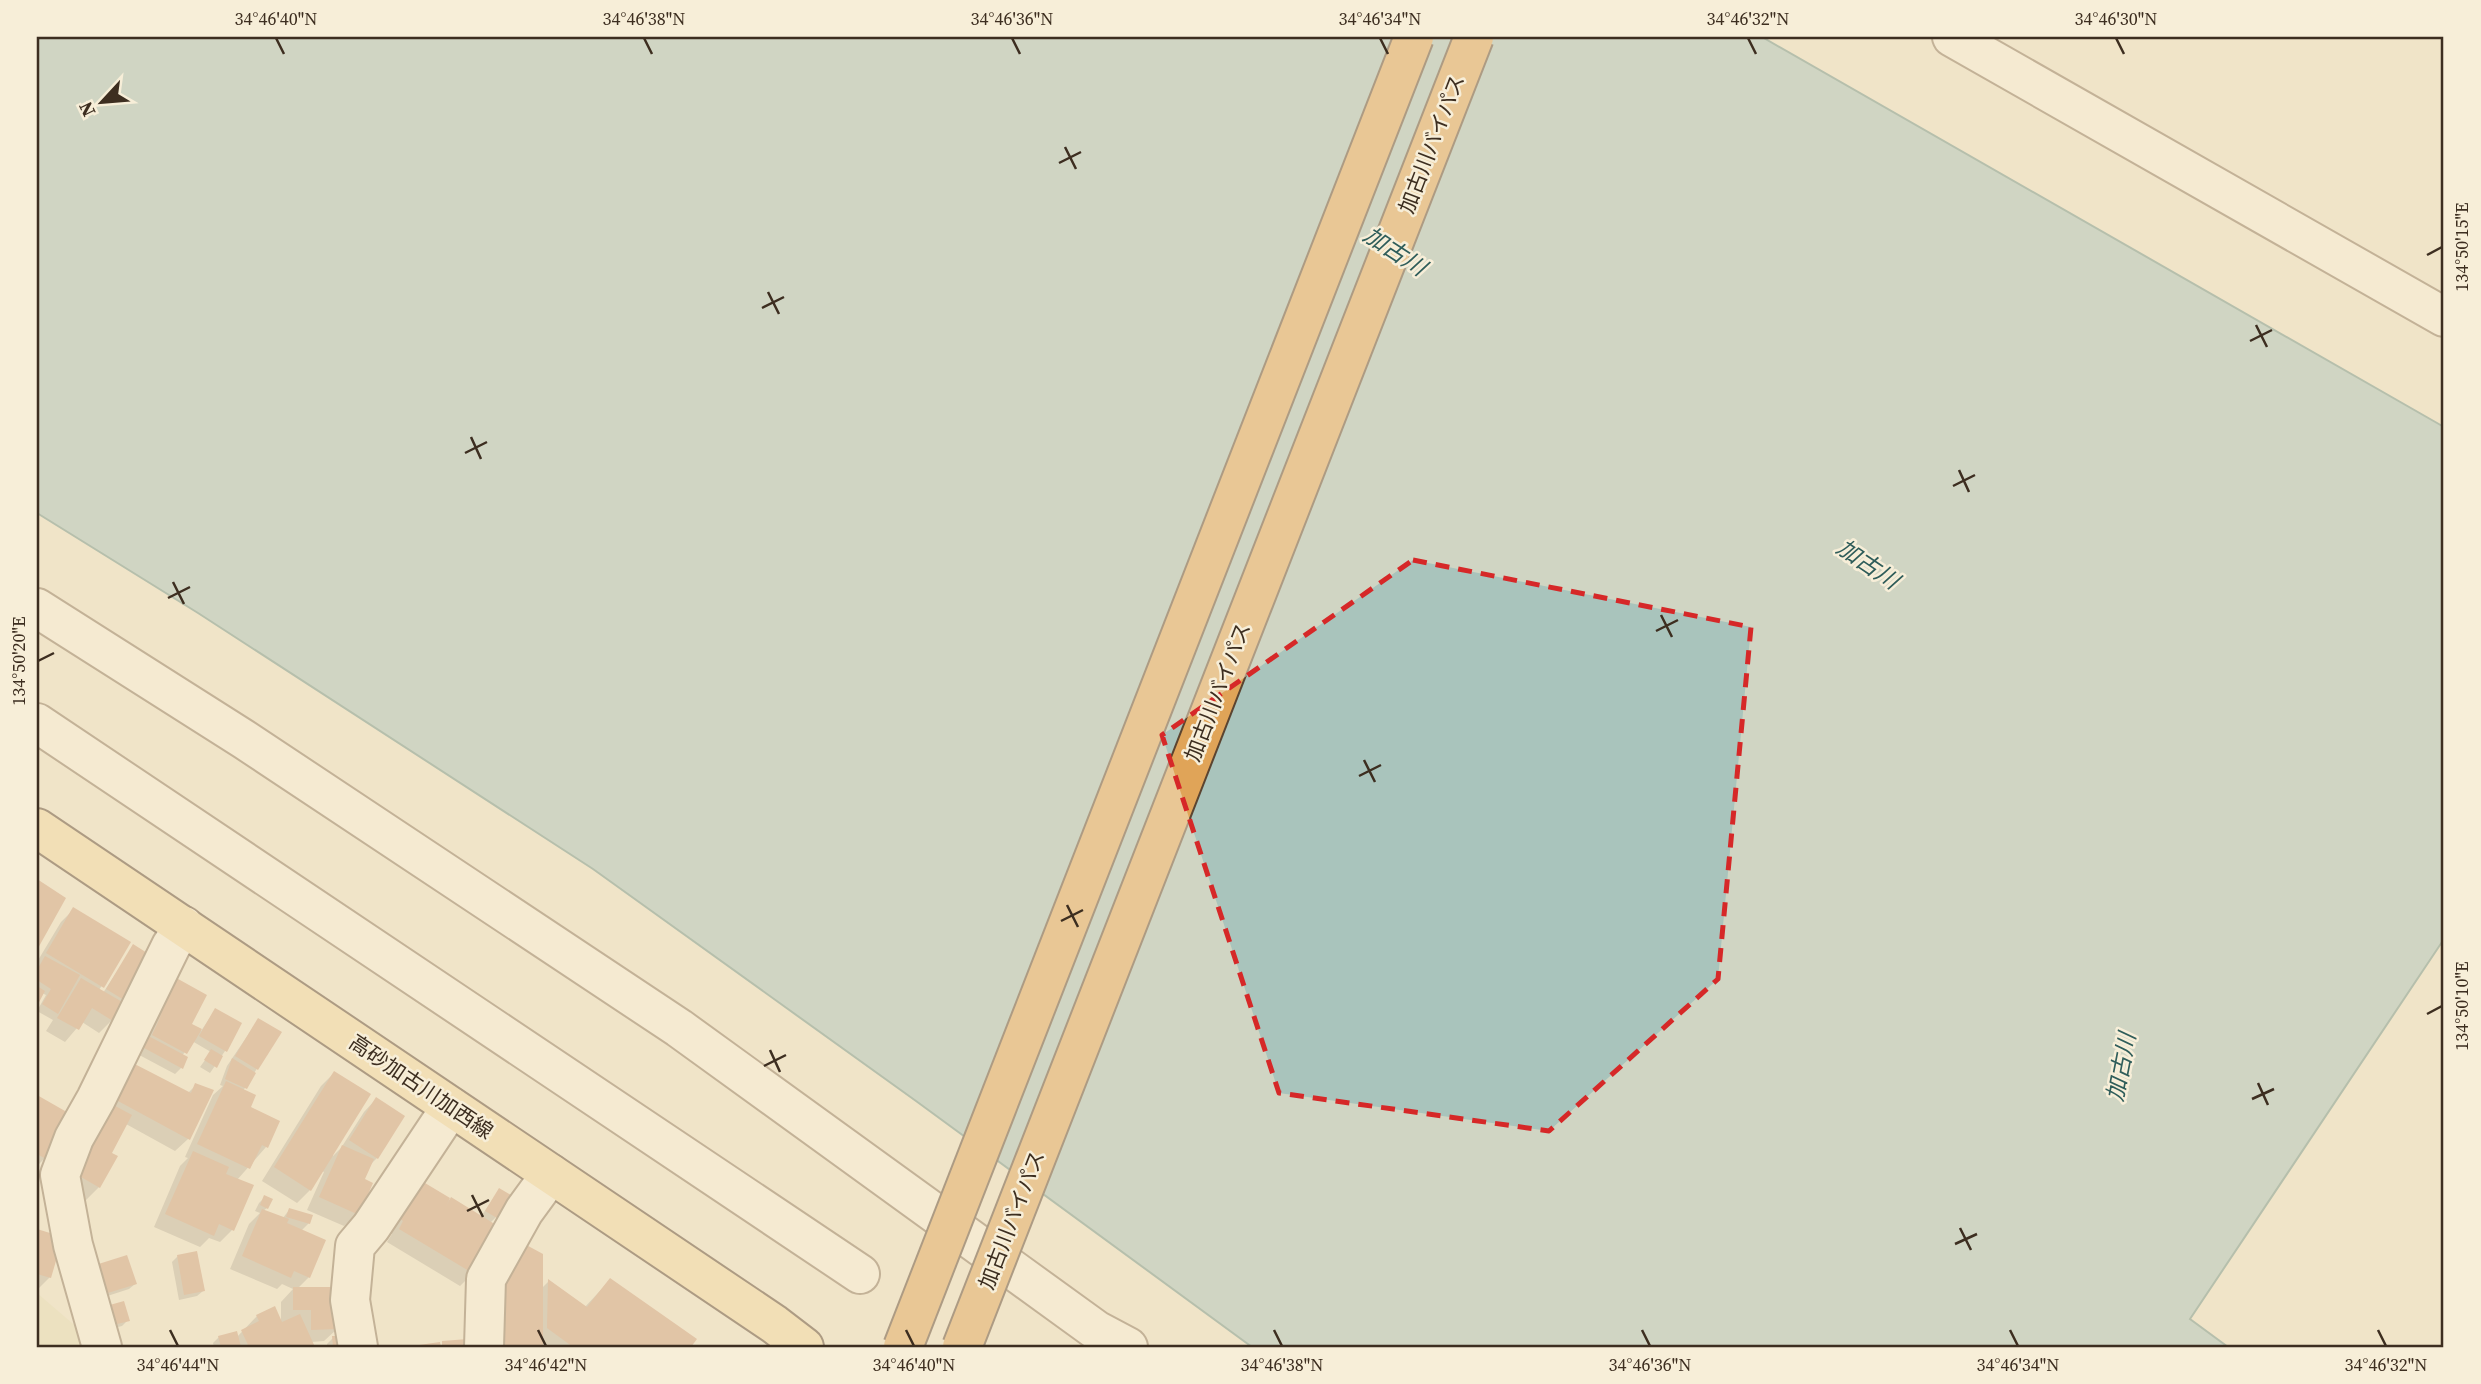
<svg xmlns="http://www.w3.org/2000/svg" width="2481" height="1384" viewBox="0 0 2481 1384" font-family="'Source Serif 4','Noto Sans JP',serif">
	<rect width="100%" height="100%" fill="#f0e4c8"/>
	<!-- farmland -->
	<path fill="#e6deb5" d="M37,1293L86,1335L88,1347H37Z"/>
	<!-- water -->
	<path fill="#a9c4bc" stroke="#6f938a" stroke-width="2" d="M37,37H1762L2444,427V939L2190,1319L2228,1347H1252L916,1101L593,869L198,613L37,513Z"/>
	<!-- shadow -->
	<g fill="#0003">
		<path d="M73,910L129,943L99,990L103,993L133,947L153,959L112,1020L99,1033L82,1022L65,1042L46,1031L53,1020L37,1011L46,995L42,993L37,1002V962L61,922Z"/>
		<path d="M159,990L190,1024L201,1031L215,1010L225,1051L210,1073L200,1067L211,1052L192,1041L182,1056L181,1068L175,1074L128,1049Z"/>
		<path d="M258,1020L279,1033L243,1091L248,1108L266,1147L237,1180L232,1230L220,1242L209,1238L200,1247L154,1227L180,1166L188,1158L185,1157L213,1095L223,1086L220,1085L227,1066Z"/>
		<path d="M334,1073L333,1156L341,1148L364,1112L376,1099L403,1116L377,1158L369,1166L363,1180L357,1214L344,1226L307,1210L324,1172L322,1171L310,1190L297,1203L262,1181L321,1086Z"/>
		<path d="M112,1074L188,1093L196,1085L188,1139L175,1151L126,1124L110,1153L116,1157L99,1187L86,1200L57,1183Z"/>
		<path d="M37,1097L69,1116L45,1158L37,1166Z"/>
		<path d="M420,1182L480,1218L499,1190L496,1217L490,1223L473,1273L460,1286L387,1242L392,1234L386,1231Z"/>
		<path d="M265,1197L267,1208L263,1211L283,1218L289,1210L309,1223L301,1231L309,1277L297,1289L337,1329L324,1341L311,1342L314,1347H214L213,1343L219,1337H237L257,1316L281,1322V1302L293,1289L282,1284L277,1289L230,1269L249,1224L260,1213L255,1211L259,1203Z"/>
		<path d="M37,1231L50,1277L37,1290Z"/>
		<path d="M178,1256L203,1291L197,1296L179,1300L172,1262Z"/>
		<path d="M84,1274L135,1284L129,1289L92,1301Z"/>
		<path d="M610,1280L694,1339L688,1347H483L548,1282L584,1308Z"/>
		<path d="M94,1315L128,1320L122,1326L98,1332Z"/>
		<path d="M333,1338L346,1347H327V1344Z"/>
	</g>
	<!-- building -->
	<g fill="#cf9f7d">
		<path d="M37,879L66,898L37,950Z"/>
		<path d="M73,907L131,942L104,988L46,953Z"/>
		<path d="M133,944L155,958L129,1003L106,989Z"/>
		<path d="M45,956L80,975L58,1014L42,1004L51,989L37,980V970Z"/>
		<path d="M171,975L207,995L192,1024L202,1029L187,1054L152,1035L162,1013L150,1034L143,1030Z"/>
		<path d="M81,978L124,1003L113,1021L92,1008L79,1030L57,1018Z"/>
		<path d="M37,986L45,991L37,1006Z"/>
		<path d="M215,1008L242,1023L227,1052L199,1036Z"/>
		<path d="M258,1018L282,1032L258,1070L235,1056Z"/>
		<path d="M139,1031L188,1057L183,1069L133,1042Z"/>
		<path d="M211,1049L223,1056L217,1068L204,1060Z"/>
		<path d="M232,1058L256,1073L247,1089L225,1079Z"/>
		<path d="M125,1059L191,1093L195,1083L214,1090L190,1140L107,1095Z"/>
		<path d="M334,1071L371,1094L311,1191L274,1167Z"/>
		<path d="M226,1081L256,1095L251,1107L280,1121L268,1148L262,1145L250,1169L197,1144Z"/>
		<path d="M37,1095L72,1115L46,1159L37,1154Z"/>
		<path d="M376,1097L405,1116L378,1159L349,1140Z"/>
		<path d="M106,1101L132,1115L112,1153L118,1156L100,1188L69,1170Z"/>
		<path d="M342,1145L374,1159L365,1179L373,1183L359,1215L319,1197Z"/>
		<path d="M193,1151L229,1167L226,1174L254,1185L234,1231L219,1224L214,1236L165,1214Z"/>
		<path d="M420,1180L450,1198L446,1206L451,1197L501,1228L474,1274L399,1229L403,1221L398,1217Z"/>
		<path d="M499,1188L511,1195L497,1218L485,1211Z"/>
		<path d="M264,1195L273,1199L268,1209L260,1205Z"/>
		<path d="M289,1208L313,1215L310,1224L286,1217Z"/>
		<path d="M262,1209L289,1219L287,1223L326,1240L310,1278L294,1271L291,1278L242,1256Z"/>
		<path d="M37,1229L63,1237L51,1278L37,1274Z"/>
		<path d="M519,1241L543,1254V1347H495L494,1283Z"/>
		<path d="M197,1251L205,1291L184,1295L177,1255Z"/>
		<path d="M127,1255L137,1284L98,1296L89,1267Z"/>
		<path d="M610,1278L697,1339L691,1347H573L547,1328L548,1279L587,1307Z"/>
		<path d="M293,1287H338V1329L311,1330V1310H293Z"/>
		<path d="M124,1301L130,1321L104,1327L99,1308Z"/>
		<path d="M275,1306L282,1322L300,1314L315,1347H249L241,1330L259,1321L256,1315Z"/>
		<path d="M237,1331L241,1347H221L218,1336Z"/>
		<path d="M332,1336H346L348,1347H333Z"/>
		<path d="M468,1339L469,1347H442V1341Z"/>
		<path d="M440,1342L441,1347H413L412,1346Z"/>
	</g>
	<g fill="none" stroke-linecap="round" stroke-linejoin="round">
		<!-- minor casing -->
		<g stroke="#8d765c" stroke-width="42">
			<g id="minor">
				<path d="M1952,37L2444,317"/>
				<path d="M37,608L245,740L679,1028L1096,1330L1128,1347"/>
				<path d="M37,723L860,1274"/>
				<path d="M102,1347L73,1245L60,1175L74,1138L96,1099L171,946L184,926"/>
				<path d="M358,1347L350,1300L355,1246L371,1227L451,1107"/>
				<path d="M484,1347L486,1279L524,1211L551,1174"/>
			</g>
		</g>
		<!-- major casing -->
		<g stroke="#5b4430" stroke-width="42">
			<path id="major" d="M37,828L774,1324L804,1347"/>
		</g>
		<!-- minor -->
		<use href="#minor" stroke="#faf1dc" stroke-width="38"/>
		<!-- major -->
		<use href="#major" stroke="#f3d9a0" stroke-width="38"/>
		<!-- highway-bridge casing -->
		<g stroke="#5b4430" stroke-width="42" stroke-linecap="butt">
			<g id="highway-bridge">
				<path d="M903,1347L1414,37"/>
				<path d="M962,1347L1474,37"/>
			</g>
		</g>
		<!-- highway-bridge -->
		<use href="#highway-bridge" stroke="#e0a458" stroke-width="38"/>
	</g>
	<!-- marked area -->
	<path d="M0 0H2481V1384H0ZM1413,560L1751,627L1718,979L1549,1131L1279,1093L1162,735Z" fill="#f0e4c8" fill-opacity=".55" fill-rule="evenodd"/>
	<path fill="none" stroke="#d62828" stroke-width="5" stroke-dasharray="14 9" stroke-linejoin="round" d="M1413,560L1751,627L1718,979L1549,1131L1279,1093L1162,735Z"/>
	<!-- ticks -->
	<path fill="none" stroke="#3d2e20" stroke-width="2.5" d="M276,38L284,54M644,38L652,54M1012,38L1020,54M1380,38L1388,54M1748,38L1756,54M2116,38L2124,54M1065,147L1076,169M1059,163L1081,152M2427,255L2442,247M768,292L779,314M762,308L784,297M2256,325L2267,347M2250,341L2272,330M471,437L481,459M465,453L487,442M1959,470L1969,492M1953,486L1975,475M173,582L184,604M168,598L190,587M1661,615L1672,637M1656,631L1678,620M38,661L54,653M1364,760L1375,782M1359,776L1381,765M1067,905L1078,927M1061,921L1083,910M2427,1014L2442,1006M770,1050L780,1072M764,1066L786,1055M2258,1083L2268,1105M2252,1099L2274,1089M472,1195L483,1217M467,1211L489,1200M1960,1228L1971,1250M1955,1244L1977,1234M170,1330L178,1346M538,1330L546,1346M906,1330L914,1346M1274,1330L1282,1346M1642,1330L1650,1346M2010,1330L2018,1346M2378,1330L2386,1346"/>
	<g text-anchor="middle" stroke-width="5" stroke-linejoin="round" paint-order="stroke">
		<!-- street labels -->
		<g font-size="21" fill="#3d2e20" stroke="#f7eed8">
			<text transform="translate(1432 144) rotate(-69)" y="7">加古川バイパス</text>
			<text transform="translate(1218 692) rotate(-69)" y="7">加古川バイパス</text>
			<text transform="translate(421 1087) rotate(34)" y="7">高砂加古川加西線</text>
			<text transform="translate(1012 1220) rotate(-69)" y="7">加古川バイパス</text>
		</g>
		<!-- water labels -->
		<g font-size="23" font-style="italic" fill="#2f5d5a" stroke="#f7eed8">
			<text transform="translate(1395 251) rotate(33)" y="8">加古川</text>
			<text transform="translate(1868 564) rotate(34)" y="8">加古川</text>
			<text transform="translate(2121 1067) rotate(-79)" y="8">加古川</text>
		</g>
	</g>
	<!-- border -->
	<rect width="2481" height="1384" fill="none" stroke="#f7eed8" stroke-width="77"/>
	<!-- north arrow -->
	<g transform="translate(102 102) rotate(244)" stroke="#f7eed8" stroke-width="5" paint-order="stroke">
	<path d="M0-5L12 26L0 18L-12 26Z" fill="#3d2e20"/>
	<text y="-10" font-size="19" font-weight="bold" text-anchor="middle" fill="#3d2e20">N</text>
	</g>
	<rect x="38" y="38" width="2404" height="1308" fill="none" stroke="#3d2e20" stroke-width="2.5"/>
	<g font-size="18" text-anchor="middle" fill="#3d2e20">
		<text x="276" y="25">34°46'40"N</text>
		<text x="644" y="25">34°46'38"N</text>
		<text x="1012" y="25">34°46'36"N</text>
		<text x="1380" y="25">34°46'34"N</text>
		<text x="1748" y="25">34°46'32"N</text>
		<text x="2116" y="25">34°46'30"N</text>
		<text transform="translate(2462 247) rotate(-90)" y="6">134°50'15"E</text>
		<text transform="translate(19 661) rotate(-90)" y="6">134°50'20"E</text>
		<text transform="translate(2462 1006) rotate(-90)" y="6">134°50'10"E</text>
		<text x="178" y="1371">34°46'44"N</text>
		<text x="546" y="1371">34°46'42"N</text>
		<text x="914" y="1371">34°46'40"N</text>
		<text x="1282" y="1371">34°46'38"N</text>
		<text x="1650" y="1371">34°46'36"N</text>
		<text x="2018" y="1371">34°46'34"N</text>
		<text x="2386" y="1371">34°46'32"N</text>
	</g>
</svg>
